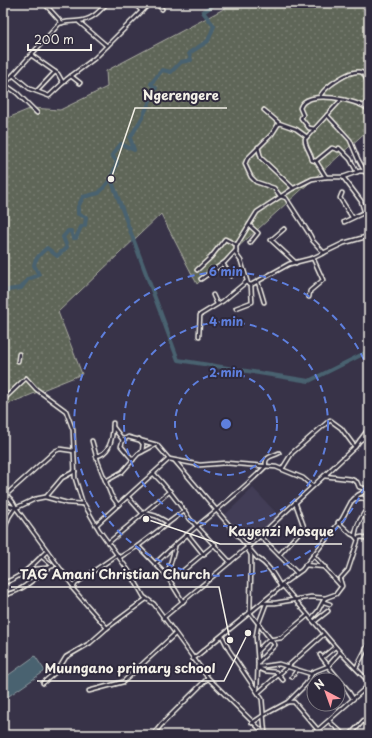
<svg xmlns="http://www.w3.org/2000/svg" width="372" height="738" viewBox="0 0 372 738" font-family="'Playpen Sans',sans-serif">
	<defs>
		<pattern id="grass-dots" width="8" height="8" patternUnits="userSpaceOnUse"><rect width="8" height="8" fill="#5f6659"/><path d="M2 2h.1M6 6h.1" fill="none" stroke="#777c71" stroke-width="1.8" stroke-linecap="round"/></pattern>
	</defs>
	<rect width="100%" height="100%" fill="#383348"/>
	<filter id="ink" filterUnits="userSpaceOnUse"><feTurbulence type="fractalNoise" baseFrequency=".025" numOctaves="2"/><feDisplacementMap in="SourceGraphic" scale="8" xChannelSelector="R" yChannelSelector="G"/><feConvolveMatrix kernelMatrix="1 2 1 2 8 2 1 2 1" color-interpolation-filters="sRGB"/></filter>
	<g filter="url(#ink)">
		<!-- built -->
		<path fill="#423e56" d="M253,488L278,515L249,543L225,515Z"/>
		<!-- grass -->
		<path fill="url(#grass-dots)" stroke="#aaaca0" d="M235,3H369V129L197,284L161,214L58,312L82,374L3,406V170L8,181L3,168V120L32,108L60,110L107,87L106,71Z"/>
		<!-- water -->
		<path fill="#496270" stroke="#8d9ba0" d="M35,656L45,671L3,700V679Z"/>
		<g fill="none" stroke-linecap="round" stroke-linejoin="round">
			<!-- river -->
			<g stroke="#496270" stroke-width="4">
				<path d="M216,3L203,12L214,26L208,41L189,53L191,60L181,62L171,72L162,70L151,84L156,88L142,118L130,138L134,150L121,144L112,155L117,162L111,179L178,360L309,381L369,351"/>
				<path d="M3,311C9,304 6,301 6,294L8,290L21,288L28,279L39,275L34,265C35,259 42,252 47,248L57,256L67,247L63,237L68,231H71L73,238H76L81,227L85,225L86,217L78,214V207L83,197L99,193L111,179"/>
			</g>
			<!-- minor casing -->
			<g stroke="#f4f1e8" stroke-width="5.5">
				<g id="minor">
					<path d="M44,3L62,23"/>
					<path d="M134,3L142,11"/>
					<path d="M156,3L162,9"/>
					<path d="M79,22L107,46"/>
					<path d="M31,55L58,74L63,83"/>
					<path d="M13,75L30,89L49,96L67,79L95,58L150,3"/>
					<path d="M71,76L80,83"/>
					<path d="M4,84L17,93L37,113"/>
					<path d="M3,86L59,24C65,21 72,22 78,21C92,20 98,13 107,3"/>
					<path d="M37,91L55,72"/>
					<path d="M320,96C325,87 352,67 363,73L369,84"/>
					<path d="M364,105L369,101"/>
					<path d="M264,110L279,123L296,129L307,137"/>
					<path d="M327,115L350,140L358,159L365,172"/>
					<path d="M279,123L272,134L247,159L245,164L251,177L256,182L274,188L280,196L286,198L310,235L313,241L324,253"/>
					<path d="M315,129L309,128L301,118L303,115L300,108C305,88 359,100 369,110"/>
					<path d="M258,147L261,158L293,188"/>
					<path d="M316,161L332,148L338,150L339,148L350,159L357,172"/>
					<path d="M369,172L360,171L343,177H326L312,179L292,189L257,212L236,246V254L241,261L248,284L251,285L289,264L313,258L344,243L369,236"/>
					<path d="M326,177L316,161L312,160C311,152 305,148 305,139L340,101"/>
					<path d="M343,177L361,201L369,227"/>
					<path d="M342,193L340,198L352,217"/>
					<path d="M344,222L365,212"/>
					<path d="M249,225L258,233L250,243"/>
					<path d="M284,229L271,240L296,263"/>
					<path d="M223,264L231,276"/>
					<path d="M197,270L211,257L225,239L237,245"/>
					<path d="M201,279L225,262L236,250"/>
					<path d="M258,282L264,302"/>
					<path d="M213,295L217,304"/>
					<path d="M309,297L310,291L323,280L313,258"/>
					<path d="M236,308L252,302L251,285"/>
					<path d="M199,336L200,315L223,301L246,282"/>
					<path d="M18,361L19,354"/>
					<path d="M3,400L26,378L36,389L66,411L73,430L75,478L83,504"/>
					<path d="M113,427L123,440"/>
					<path d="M139,439L143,444L142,452"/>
					<path d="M360,440L369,436"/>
					<path d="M92,441L98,462L111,495L118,505"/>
					<path d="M96,456C111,454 113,435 113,423"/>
					<path d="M133,460L121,446L123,440L128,437L157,445L169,459"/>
					<path d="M175,461L257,558C269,565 274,575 281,587L283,586L340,652L369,682"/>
					<path d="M282,469L292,453L330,420L341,428L355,447"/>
					<path d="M154,474C168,488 179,503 190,519L230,562"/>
					<path d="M324,476L351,479L357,482L359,487L367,489"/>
					<path d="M106,481L122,472L138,454L155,445"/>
					<path d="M3,493C9,497 13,500 16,508L73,586"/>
					<path d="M7,494L55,451L60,449L74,451"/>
					<path d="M46,497L62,478L75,471"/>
					<path d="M128,497L143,514"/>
					<path d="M354,499L362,498L369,501"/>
					<path d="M3,504L16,508L35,499L45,497L67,503L84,504L99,530L131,574L144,597L154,604L208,678L266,735"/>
					<path d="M145,513L156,516L167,522"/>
					<path d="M338,522L351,534L355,536"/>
					<path d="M96,525L169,459L200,465L225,463L276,467L303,478L312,486"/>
					<path d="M3,533L9,517L15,508"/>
					<path d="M188,535L204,555"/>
					<path d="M259,535L297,573"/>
					<path d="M357,538L362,537L369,539"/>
					<path d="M108,543L170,491"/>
					<path d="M138,546L167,576L183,602"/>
					<path d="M247,548L251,555V566L250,613L275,645L258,662"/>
					<path d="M117,555L75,584L73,589L107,628L146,599"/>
					<path d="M279,555L304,527L295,502"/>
					<path d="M313,555L340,585"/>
					<path d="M41,556L53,566"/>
					<path d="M120,557L138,546L184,511"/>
					<path d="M155,564C189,529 231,502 266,466C264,456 272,457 279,453"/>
					<path d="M305,565L325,567"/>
					<path d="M24,574L35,569L48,568"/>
					<path d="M167,576L175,547"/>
					<path d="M168,577L179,574L215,544"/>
					<path d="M3,583C23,577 33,564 47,551"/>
					<path d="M281,585L302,570L342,519L351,502L358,495L369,489"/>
					<path d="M3,595C24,592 35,576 52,566"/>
					<path d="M324,602L330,604"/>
					<path d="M262,603H275L311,597L325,598L336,594L342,586L340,579L348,570L358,540L355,536C356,526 362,514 369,507"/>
					<path d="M163,618L248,547L355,447L369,428"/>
					<path d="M311,619L318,611L325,598"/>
					<path d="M314,622L328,611"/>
					<path d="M222,636L229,650L262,699L265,734"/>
					<path d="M258,650L268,640L281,638L307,616"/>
					<path d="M320,655L327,664"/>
					<path d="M323,657L335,647"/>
					<path d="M193,659L281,587"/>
					<path d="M328,666L347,689L352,697"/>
					<path d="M258,667L279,664L311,674"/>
					<path d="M258,668L265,671L276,672L283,680"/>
					<path d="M356,668L369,643"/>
					<path d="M292,677L297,670"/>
					<path d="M43,683L58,670L66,657L90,643L107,628"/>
					<path d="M257,689L258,662L256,636L258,625L266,604"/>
					<path d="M89,691L123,682L175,634"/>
					<path d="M259,692L324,634"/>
					<path d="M288,702H294L318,730"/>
					<path d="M329,721L342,733L350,735L364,720L369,718"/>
					<path d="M252,723L264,715L288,702L306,684L313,672L328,666L340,652"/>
					<path d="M153,735L161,725L208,678"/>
					<path d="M312,735L369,685"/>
				</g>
			</g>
			<!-- minor -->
			<use href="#minor" stroke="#2f2a3d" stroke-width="2.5"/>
		</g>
	</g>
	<!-- distance rings -->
	<g fill="none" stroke="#5e7fdd" stroke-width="2" stroke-dasharray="7 5">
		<circle cx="226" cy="424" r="51"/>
		<circle cx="226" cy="424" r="102"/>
		<path d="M369 476A152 152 0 1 1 369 372"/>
	</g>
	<circle cx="226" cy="424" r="6" fill="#5e7fdd" stroke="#2f2a3d" stroke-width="2"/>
	<g font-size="12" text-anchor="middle" font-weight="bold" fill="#5e7fdd" stroke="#2f2a3d" stroke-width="4" stroke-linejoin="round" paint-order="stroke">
		<text x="226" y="276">6 min</text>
		<text x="226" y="326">4 min</text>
		<text x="226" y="377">2 min</text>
	</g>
	<!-- callouts -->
	<path fill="none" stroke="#f4f1e8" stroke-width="1.5" d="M111 179L135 108H227M146 519L220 544H342M230 640L219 587H11M248 633L224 681H37"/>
	<g fill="#f4f1e8" stroke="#2f2a3d" stroke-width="1.5">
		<circle cx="111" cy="179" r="4"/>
		<circle cx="146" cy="519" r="4"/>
		<circle cx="230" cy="640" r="4"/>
		<circle cx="248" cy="633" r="4"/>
	</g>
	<g font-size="13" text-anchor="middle" font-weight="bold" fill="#f4f1e8" stroke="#2f2a3d" stroke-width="4" stroke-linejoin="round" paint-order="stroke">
		<text x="181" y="100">Ngerengere</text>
		<text x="281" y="536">Kayenzi Mosque</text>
		<text x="115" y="579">TAG Amani Christian Church</text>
		<text x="130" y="673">Muungano primary school</text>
	</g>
	<!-- margin -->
	<rect width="372" height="738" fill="none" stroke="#2f2a3d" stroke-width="16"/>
	<rect x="8" y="8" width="356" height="722" fill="none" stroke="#f4f1e8" stroke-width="1.5" filter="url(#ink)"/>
	<!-- north arrow -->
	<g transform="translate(326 692) rotate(319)"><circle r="19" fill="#2f2a3d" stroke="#7e7a81"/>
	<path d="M0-3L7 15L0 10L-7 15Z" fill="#ff9aa2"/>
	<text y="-6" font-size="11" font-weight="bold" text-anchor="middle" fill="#f4f1e8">N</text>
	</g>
	<!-- scale -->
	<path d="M28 44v6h63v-6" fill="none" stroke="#f4f1e8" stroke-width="2"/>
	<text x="34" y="44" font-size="12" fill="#f4f1e8" stroke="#2f2a3d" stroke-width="3" paint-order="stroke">200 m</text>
</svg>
